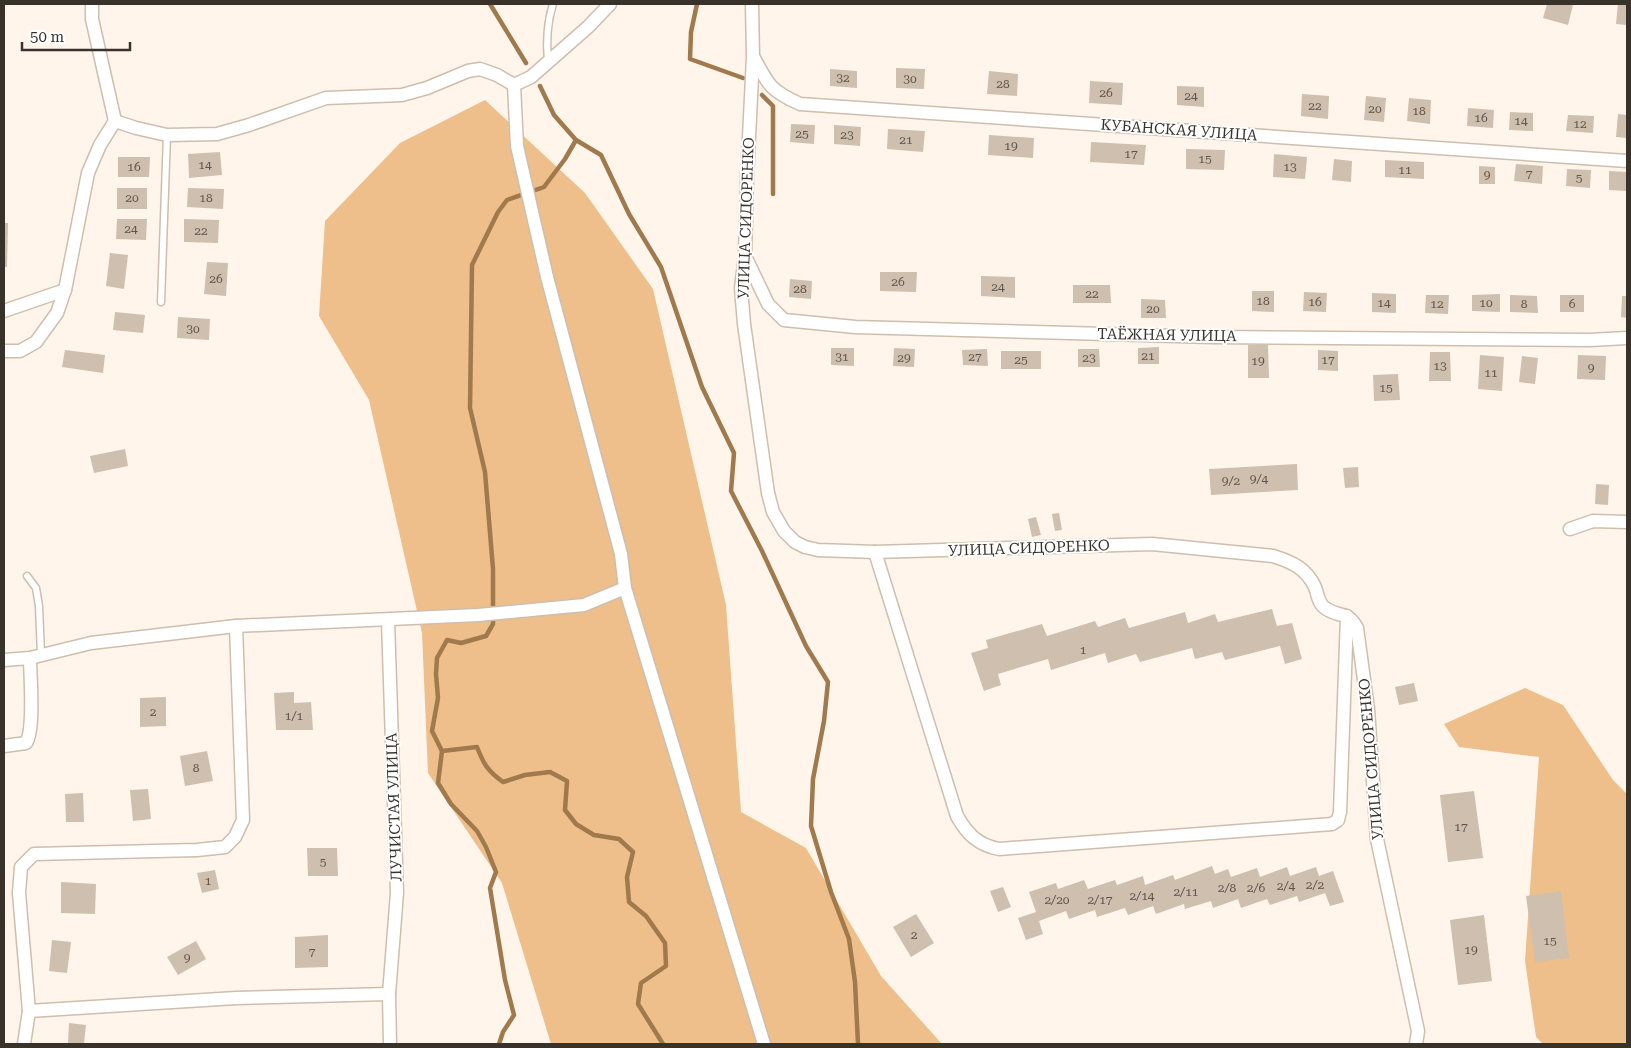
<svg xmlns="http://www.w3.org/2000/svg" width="1631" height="1048" viewBox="0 0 1631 1048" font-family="'Roboto Serif',serif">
	<rect width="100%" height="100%" fill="#fff5eb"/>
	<!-- green -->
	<g fill="#eebf8a">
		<path d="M485,100L585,193L653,289L726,605L741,812L806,848L881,976L942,1044H551L502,883L428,773L422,633L369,400L319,316L325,221L400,143Z"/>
		<path d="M1525,688L1563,705L1613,780L1627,794V1044H1543L1536,1037L1525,961L1539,757L1459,747L1444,724Z"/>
	</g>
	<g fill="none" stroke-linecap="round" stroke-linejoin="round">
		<!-- stream -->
		<g stroke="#a0794d" stroke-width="4.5">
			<path d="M490,4L526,63"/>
			<path d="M697,4L691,32L690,59L743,78"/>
			<path d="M540,86L554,115L576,140L601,155L629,214L661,267L702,387L734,453L731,491L762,551L806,646L828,682L824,721L813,779L811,826L831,892L849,939L855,982L858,1044"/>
			<path d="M762,95L773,106V194"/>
			<path d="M442,751L477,747C484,765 488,771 503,782L525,775L550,772L567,781L565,810L576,824L594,835L619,839L633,852L627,877L629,902L646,916L665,943L666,966L641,983L638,1004L663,1044"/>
			<path d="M499,1044L503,1032L514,1015L505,980L490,888L496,872L486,847L477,831L451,804L438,783L442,751L432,731L438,698L436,674L437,658L447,640L461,643L486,636L493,624V569L485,472L470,408L472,265L498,212L507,200L544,187L565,159L576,140"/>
		</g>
	</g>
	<!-- building -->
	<g fill="#cfbfaf">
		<path d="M1547,4L1573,5L1568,25L1543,18Z"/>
		<path d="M1618,4H1627V25L1616,24Z"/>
		<path d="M896,68L925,69L924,89L896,88Z"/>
		<path d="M830,69L857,71V88L830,86Z"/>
		<path d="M989,71L1018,74L1017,96L987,94Z"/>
		<path d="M1090,81L1123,83L1122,105L1089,103Z"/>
		<path d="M1177,86L1204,87V107L1177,105Z"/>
		<path d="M1302,94L1329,96L1328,119L1301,116Z"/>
		<path d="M1366,96L1386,98L1384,122L1364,120Z"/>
		<path d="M1409,98L1431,100L1430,124L1407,121Z"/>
		<path d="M1468,108L1494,110L1493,128L1467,126Z"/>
		<path d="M1510,112L1533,113V131L1509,130Z"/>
		<path d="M1618,114L1627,115V138L1616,137Z"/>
		<path d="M1568,115L1594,116L1593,133L1566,131Z"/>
		<path d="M791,124L815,125L814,144L790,142Z"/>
		<path d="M834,125L861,127L860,146L834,144Z"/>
		<path d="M888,129L925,131L923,152L887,149Z"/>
		<path d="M989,135L1034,138L1033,158L988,155Z"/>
		<path d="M1091,142L1146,145L1144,165L1090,162Z"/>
		<path d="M1186,149L1225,150L1224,170L1186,169Z"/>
		<path d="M220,152L222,175L189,178L188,154Z"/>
		<path d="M1274,154L1307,157L1305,179L1273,177Z"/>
		<path d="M118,157H150L149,177H118Z"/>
		<path d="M1334,159L1352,161L1351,182L1332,180Z"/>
		<path d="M1385,160L1424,162V179L1385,177Z"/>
		<path d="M1516,164L1543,166L1542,184L1514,181Z"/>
		<path d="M1479,166L1495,167V184H1479Z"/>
		<path d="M1567,169L1591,170L1590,188L1566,186Z"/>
		<path d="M1609,171L1627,172V191L1609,190Z"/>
		<rect x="117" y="188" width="30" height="21"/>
		<path d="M188,188L224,189L223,209L187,207Z"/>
		<path d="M117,219H147L146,240L116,239Z"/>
		<path d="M184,219L219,220L218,243L184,242Z"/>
		<path d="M4,223H8L7,267H4Z"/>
		<path d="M110,253L128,255L124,289L106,286Z"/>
		<path d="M207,262L228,263L226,296L204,294Z"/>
		<path d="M880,272H917L916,292L880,291Z"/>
		<path d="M981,276L1015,277V298L981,296Z"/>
		<path d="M790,279L812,281L811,299L789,297Z"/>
		<path d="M1073,285H1110L1111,303H1073Z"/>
		<path d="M1252,291H1274V312L1252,311Z"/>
		<path d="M1304,292L1327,293L1326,312L1303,311Z"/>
		<path d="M1372,293L1396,294V313L1372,312Z"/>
		<path d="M1500,294V312L1472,311V295Z"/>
		<path d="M1426,295H1449L1448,314L1425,313Z"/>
		<path d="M1510,295L1537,296L1538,313L1510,312Z"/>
		<rect x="1560" y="295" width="24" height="17"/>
		<path d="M1622,296H1627V318L1621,317Z"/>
		<path d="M1141,299L1165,300L1166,318H1141Z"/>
		<path d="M115,312L145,315L143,333L113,330Z"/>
		<path d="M178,317L210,319L209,340L177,338Z"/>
		<path d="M1248,345H1268L1269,378H1248Z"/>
		<path d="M1159,347V364H1138V348Z"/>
		<path d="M831,348H854V366L831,365Z"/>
		<path d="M894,348L915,349L914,367L893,366Z"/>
		<path d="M987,349L988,366L963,365L962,350Z"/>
		<path d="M1078,349H1099L1100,367H1078Z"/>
		<path d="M65,350L105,355L103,373L62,367Z"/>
		<path d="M1318,350L1338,351V371L1318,370Z"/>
		<rect x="1001" y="351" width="40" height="18"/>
		<path d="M1430,352H1450L1451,381H1429Z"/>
		<path d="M1480,355L1504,357L1502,391L1478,389Z"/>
		<path d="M1578,355L1606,356L1605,380L1577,379Z"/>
		<path d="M1522,356L1538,358L1535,384L1519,382Z"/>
		<path d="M1398,374L1400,400L1374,401L1373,375Z"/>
		<path d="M125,449L128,466L94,473L90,456Z"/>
		<path d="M1297,464L1298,490L1211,495L1209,469Z"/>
		<path d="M1358,467L1359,487L1345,488L1343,468Z"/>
		<path d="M1596,484L1609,485L1608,505L1595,504Z"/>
		<path d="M1059,513L1062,530L1055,531L1052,514Z"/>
		<path d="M1036,517L1041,535L1032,537L1028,519Z"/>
		<path d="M1272,609L1277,626L1292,623L1302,659L1285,664L1280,646L1225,660L1222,652L1195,659L1192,648L1140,662L1136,654L1108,663L1105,653L1051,670L1048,659L998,674L1001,685L984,691L971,653L988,648L986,640L1042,624L1047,636L1095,621L1098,627L1125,618L1129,628L1185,612L1188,623L1215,614L1218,622Z"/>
		<path d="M1414,683L1418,701L1399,705L1395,687Z"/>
		<path d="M294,692V703L311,702L313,730H276L274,693Z"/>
		<path d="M166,697V726L140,727V698Z"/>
		<path d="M207,751L213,781L185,786L180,756Z"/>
		<path d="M148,789L151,819L133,821L130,790Z"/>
		<path d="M1474,791L1483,858L1448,862L1440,795Z"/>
		<path d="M83,793L84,822H66L65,794Z"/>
		<path d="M307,848H337L338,876H308Z"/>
		<path d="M1212,866L1215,874L1228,869L1231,877L1257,868L1260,877L1287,867L1290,876L1316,867L1319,876L1333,871L1344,902L1330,906L1325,893L1299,902L1297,896L1270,905L1267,899L1241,908L1238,899L1213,908L1211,901L1185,909L1184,904L1156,914L1153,906L1128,915L1125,908L1097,917L1095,910L1069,919L1066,911L1039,921L1043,934L1026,940L1018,918L1036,912L1029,892L1056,883L1058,889L1084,880L1088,889L1115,880L1117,885L1143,876L1145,885L1173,875L1175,880Z"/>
		<path d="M215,870L219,889L202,893L197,873Z"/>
		<path d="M61,882L96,884L95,914L61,913Z"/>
		<path d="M1003,887L1011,907L998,912L990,891Z"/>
		<path d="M1561,891L1569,958L1535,962L1526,896Z"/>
		<path d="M916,914L934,943L911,957L893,927Z"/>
		<path d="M1484,915L1492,981L1458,985L1450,920Z"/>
		<path d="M328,935V967L295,968V937Z"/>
		<path d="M52,940L71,942L67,973L49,971Z"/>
		<path d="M196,941L206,959L178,975L167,957Z"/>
		<path d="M69,1023L86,1025L84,1044H68Z"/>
	</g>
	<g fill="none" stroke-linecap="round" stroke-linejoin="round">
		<!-- lane casing -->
		<g stroke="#cebead" stroke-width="9">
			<g id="lane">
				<path d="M548,61C546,41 547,23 553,4"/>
				<path d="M161,302L167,135"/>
				<path d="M27,576L36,588L39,606L41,655"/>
			</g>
		</g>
		<!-- street casing -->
		<g stroke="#cebead" stroke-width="15">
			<g id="street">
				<path d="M92,4V19L115,121"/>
				<path d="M610,4L588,27L531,77L514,85L517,146L547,277L621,554L625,588L764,1044"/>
				<path d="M752,4L753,57L747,177L745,256L741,288L744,324L768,493L773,512L784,531L795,542L805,547L818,550L875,552L1152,544L1273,556C1292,562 1306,568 1315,587C1318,595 1318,603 1325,608C1339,618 1347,610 1357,628L1368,709L1377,839L1418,1031L1416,1044"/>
				<path d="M754,58C768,85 771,91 800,104L1627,161"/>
				<path d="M115,121L136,128L167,135L217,134L249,125L326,98L402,95L427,88L468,71L480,69L497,75L514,85"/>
				<path d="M745,256L768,304L784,320L855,327L1212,337L1590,340L1627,338"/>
				<path d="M4,311L65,290"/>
				<path d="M4,351H20L36,342L57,313L65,290L88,173L100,145L115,121"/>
				<path d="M1570,529L1593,521L1627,522"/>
				<path d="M875,552L957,816C967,834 978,845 999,849L1332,824L1338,820L1340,812L1347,616"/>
				<path d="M388,621L397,893L389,994L390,1044"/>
				<path d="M4,660L30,658L91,643L236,626L478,615L584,605L625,588"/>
				<path d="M4,746L26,743C35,729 30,676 30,658"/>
				<path d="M29,1011L236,998L389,994"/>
				<path d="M24,1044L29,1011L19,893L21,867L34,854L197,850L225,847L235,837L243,820L236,626"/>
			</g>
		</g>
		<!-- lane -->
		<use href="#lane" stroke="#fff" stroke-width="6"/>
		<!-- street -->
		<use href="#street" stroke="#fff" stroke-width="12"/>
	</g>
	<g text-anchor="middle" stroke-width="4" stroke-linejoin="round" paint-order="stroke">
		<!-- number labels -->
		<g font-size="12" fill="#5e554c">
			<text x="843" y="82">32</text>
			<text x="910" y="83">30</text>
			<text x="1003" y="88">28</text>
			<text x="1106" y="97">26</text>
			<text x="1191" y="100">24</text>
			<text x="1315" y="110">22</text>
			<text x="1375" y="113">20</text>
			<text x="1419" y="115">18</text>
			<text x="1481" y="122">16</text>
			<text x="1521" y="125">14</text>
			<text x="1580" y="128">12</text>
			<text x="802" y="138">25</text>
			<text x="847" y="139">23</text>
			<text x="906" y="144">21</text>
			<text x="1011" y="150">19</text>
			<text x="1131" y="158">17</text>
			<text x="1205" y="163">15</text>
			<text x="205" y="169">14</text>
			<text x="134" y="171">16</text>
			<text x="1290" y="171">13</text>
			<text x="1405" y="174">11</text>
			<text x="1529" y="178">7</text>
			<text x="1487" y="179">9</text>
			<text x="1579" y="182">5</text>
			<text x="132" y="202">20</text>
			<text x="206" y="202">18</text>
			<text x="131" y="233">24</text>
			<text x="201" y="235">22</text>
			<text x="216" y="283">26</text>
			<text x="898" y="286">26</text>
			<text x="998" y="291">24</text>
			<text x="800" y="293">28</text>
			<text x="1092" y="298">22</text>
			<text x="1263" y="305">18</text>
			<text x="1315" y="306">16</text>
			<text x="1384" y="307">14</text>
			<text x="1486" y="307">10</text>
			<text x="1437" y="308">12</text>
			<text x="1524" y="308">8</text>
			<text x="1572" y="308">6</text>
			<text x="1153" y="313">20</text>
			<text x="193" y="333">30</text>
			<text x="1148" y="360">21</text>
			<text x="842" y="361">31</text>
			<text x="975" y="361">27</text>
			<text x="904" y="362">29</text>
			<text x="1089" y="362">23</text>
			<text x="1021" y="364">25</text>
			<text x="1328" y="364">17</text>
			<text x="1258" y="365">19</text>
			<text x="1440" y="370">13</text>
			<text x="1591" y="372">9</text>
			<text x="1491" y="377">11</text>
			<text x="1386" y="392">15</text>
			<text x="1259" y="483">9/4</text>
			<text x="1231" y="485">9/2</text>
			<text x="1083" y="654">1</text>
			<text x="153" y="716">2</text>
			<text x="294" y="720">1/1</text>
			<text x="196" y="772">8</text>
			<text x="1461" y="831">17</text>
			<text x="323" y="866">5</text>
			<text x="208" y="885">1</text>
			<text x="1315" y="889">2/2</text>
			<text x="1286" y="890">2/4</text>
			<text x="1227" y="892">2/8</text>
			<text x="1256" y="892">2/6</text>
			<text x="1186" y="896">2/11</text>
			<text x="1142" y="900">2/14</text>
			<text x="1057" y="904">2/20</text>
			<text x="1100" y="904">2/17</text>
			<text x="914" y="939">2</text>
			<text x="1550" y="945">15</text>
			<text x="1471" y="954">19</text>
			<text x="312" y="956">7</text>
			<text x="187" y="962">9</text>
		</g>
		<!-- street labels -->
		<g font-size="15" fill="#38322b" stroke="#fff">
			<text transform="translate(1179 130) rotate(4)" y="5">КУБАНСКАЯ УЛИЦА</text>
			<text transform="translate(746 218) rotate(-88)" y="5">УЛИЦА СИДОРЕНКО</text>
			<text transform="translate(1167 335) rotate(1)" y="5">ТАЁЖНАЯ УЛИЦА</text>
			<text transform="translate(1029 548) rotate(-2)" y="5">УЛИЦА СИДОРЕНКО</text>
			<text transform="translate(1371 759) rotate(-95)" y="5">УЛИЦА СИДОРЕНКО</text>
			<text transform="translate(394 807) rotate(-92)" y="5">ЛУЧИСТАЯ УЛИЦА</text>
		</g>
	</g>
	<!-- border -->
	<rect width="1631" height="1048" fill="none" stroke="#38322b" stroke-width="10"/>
	<!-- scale -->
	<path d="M22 42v8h108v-8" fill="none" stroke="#38322b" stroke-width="2.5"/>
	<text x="30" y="42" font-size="15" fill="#38322b" stroke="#ffffff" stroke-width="4" paint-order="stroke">50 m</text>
</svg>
